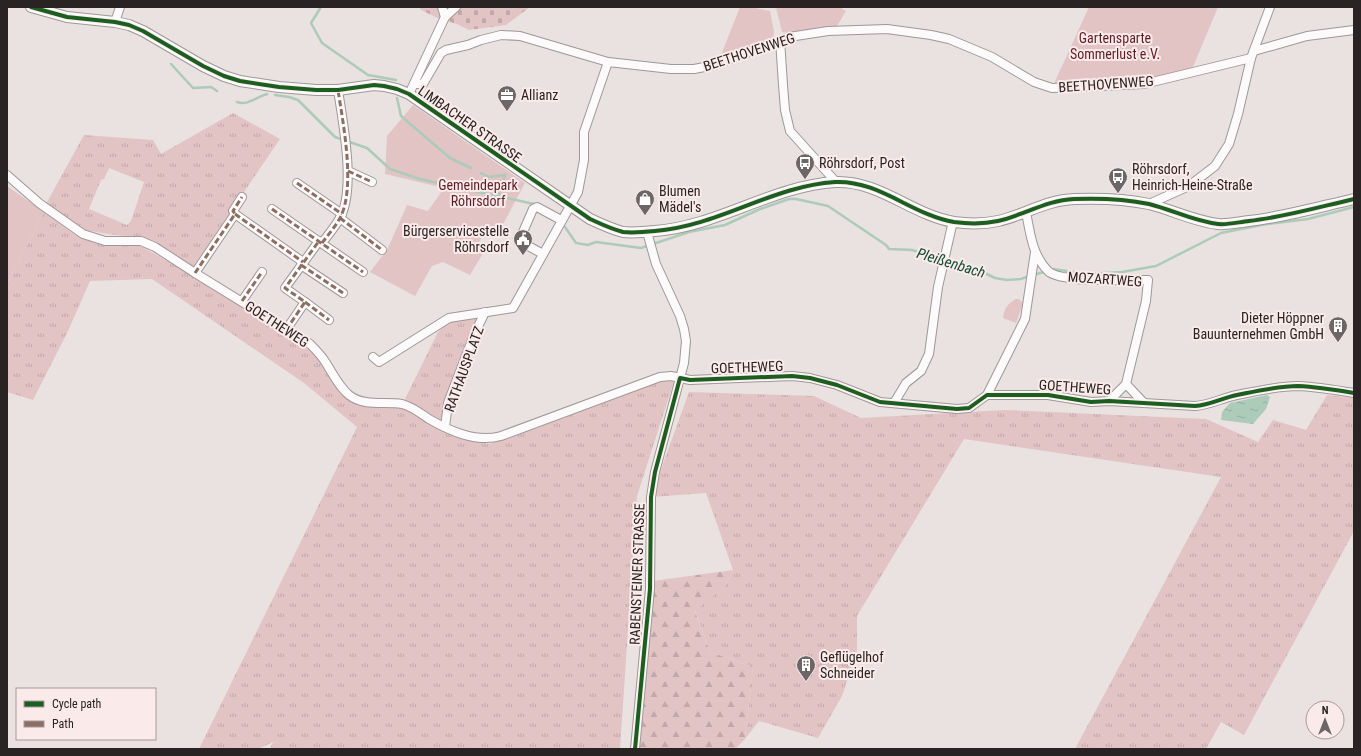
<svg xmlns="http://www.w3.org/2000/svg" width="1361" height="756" viewBox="0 0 1361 756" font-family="'Roboto Condensed',sans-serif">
	<defs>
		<pattern id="grass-tufts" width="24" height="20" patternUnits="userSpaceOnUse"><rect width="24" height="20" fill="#e2c4c5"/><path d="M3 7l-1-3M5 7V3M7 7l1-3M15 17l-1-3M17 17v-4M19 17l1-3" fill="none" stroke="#c2a8a9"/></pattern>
		<pattern id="forest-firs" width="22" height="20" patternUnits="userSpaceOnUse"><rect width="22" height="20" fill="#e2c4c5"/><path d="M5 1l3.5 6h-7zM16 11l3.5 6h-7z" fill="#c2a8a9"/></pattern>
		<pattern id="cemetery-stones" width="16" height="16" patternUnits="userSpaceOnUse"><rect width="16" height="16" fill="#e2c4c5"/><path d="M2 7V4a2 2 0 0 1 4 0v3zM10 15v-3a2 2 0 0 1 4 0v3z" fill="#c2a8a9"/></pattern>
		<pattern id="water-ripples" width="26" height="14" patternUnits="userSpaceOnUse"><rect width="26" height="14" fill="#accbb9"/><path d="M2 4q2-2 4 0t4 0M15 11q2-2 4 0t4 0" fill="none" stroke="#94ae9f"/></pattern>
	</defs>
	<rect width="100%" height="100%" fill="#eae1e1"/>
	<!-- grass -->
	<g fill="url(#grass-tufts)" fill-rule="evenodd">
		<path d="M233,113L280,139L193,267L154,241L133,237L108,234L85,230L46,204L84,135L153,140L161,154ZM109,168L144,182L131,221L127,225L89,209L101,180L104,179Z"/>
		<path d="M44,212L75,235L108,245L141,246L181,269L314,353L343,395L360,404L407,409L471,440L489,444L663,380L674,381L637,496L620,749H270L273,742L258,749H199L357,427L304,383L152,279L90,281L68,331L33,400L7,392V283Z"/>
		<path d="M480,316L442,421L417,406L404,401L438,332L449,321Z"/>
		<path d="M689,392L814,396L861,418L1005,410L1206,419L1258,442L1273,420L1306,430L1327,395L1354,398V531L1244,735L1221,722L1206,749H1075L1221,477L964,439L857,616V651L842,696L818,738L759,721L745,739L753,667L710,652L695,610L724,587L733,570L706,493L651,497Z"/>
	</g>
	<!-- forest -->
	<path fill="url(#forest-firs)" d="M733,570L724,587L695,611L710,652L753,667L745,739L735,749H639L653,581Z"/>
	<!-- cemetery -->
	<path fill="url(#cemetery-stones)" d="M419,7H530L506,25L469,30L457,24L440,19L421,10Z"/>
	<!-- green -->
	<g fill="#e2c4c5">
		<path d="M740,7H750L770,11L774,32L773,39L719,60Z"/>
		<path d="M776,7H839L846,11L834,31L782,32Z"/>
		<path d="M1089,7H1218L1190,74L1144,84L1052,88Z"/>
		<path d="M413,105L525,183L499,232L488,226L477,246L485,250L470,275L443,262L432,266L415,296L370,272L387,250L407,205L428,211L444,188L385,174L387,136Z"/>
		<path d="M7,186L44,212L7,283Z"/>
		<path d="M1016,299H1019L1023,303L1016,323L1003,318C1004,309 1007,304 1016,299Z"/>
	</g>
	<!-- water -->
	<path fill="url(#water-ripples)" d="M1267,395L1270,397L1266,409L1253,424L1221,420L1222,412L1230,403Z"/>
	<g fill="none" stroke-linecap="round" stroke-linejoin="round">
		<!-- stream -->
		<g stroke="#accbb9" stroke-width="2.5">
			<path d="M321,7L311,23L322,43L368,75L396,80"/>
			<path d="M171,64L193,88L211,87L217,91"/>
			<path d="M275,95L289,97L298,100L335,137L367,148L390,169L420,179L534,204"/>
			<path d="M397,98L401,116L450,158L471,168"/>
			<path d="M237,102C248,106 256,97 267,94"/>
			<path d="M481,173L489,177L505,175L503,183L499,188V197"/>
			<path d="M565,227L576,243L588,245L596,242L641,248L689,232L725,225L760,209L789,199H796L828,206L886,245L889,249L912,250L972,267L995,278L1007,280L1021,279L1029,276"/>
			<path d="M1034,275L1053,269L1087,274L1122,272L1156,266L1221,233L1261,225L1308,219L1354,207"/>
		</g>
		<!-- minor casing -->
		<g stroke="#9f9898" stroke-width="10">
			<g id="minor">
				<path d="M442,7L445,17"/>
				<path d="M115,22L120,7"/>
				<path d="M780,40L783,85L785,110L790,131L836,182"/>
				<path d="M1254,51L1307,36L1354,30"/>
				<path d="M414,84H423L441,53L446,50L468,45L481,40L501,35L520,36L608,62L671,69H694L715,65L789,37L828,31L887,29L931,35L949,39L992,57L1034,82L1052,88L1144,84L1251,58"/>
				<path d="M409,94L445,17L456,7"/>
				<path d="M348,171L372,182"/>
				<path d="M7,175L39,203L83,234L105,241H141L155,247L195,273L310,344C316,350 322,356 326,363C333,374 339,387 349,395C364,407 385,401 402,404C413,407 420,413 429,419C450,431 476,443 501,436L660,377L671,376L690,380L792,376L810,378L837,385L880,402L957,409L969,408L987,395H1048L1091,402L1109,401L1195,406C1210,405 1222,398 1237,395C1257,391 1278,386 1298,386C1317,387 1336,390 1354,393"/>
				<path d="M297,183L342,214"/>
				<path d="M1149,204L1189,186L1215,166L1229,144L1238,114L1251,58L1270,7"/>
				<path d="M272,209L363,272"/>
				<path d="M1026,212C1030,232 1032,255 1048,271C1059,283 1129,280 1148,280L1146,301L1126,384L1144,403"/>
				<path d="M235,214L303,262"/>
				<path d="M340,218L382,250"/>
				<path d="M322,243C328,235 335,227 340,218C356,188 343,123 338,90"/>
				<path d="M543,254L519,241L533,209L537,207L561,220"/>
				<path d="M301,265L343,293"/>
				<path d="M195,273L235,214L233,211L242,197"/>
				<path d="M242,301L262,272"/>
				<path d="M305,302L329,320"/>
				<path d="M286,330L305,302L285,288L319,241"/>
				<path d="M373,357L379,362L449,318L513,308L578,192L584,160V132L608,62"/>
				<path d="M987,395L1025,319L1035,252"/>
				<path d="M1109,401L1126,384"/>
				<path d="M894,403L906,383L921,371L929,354L938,287L953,221"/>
				<path d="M445,427L448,403L474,335L485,312"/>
				<path d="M635,749L650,589L651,497L655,472L684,363L686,341L684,329L680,316L656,264L647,232"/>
			</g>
		</g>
		<!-- tertiary casing -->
		<g stroke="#9f9898" stroke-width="12">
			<path id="tertiary" d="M31,7L67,17L115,22L129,25L143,31L203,66L224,76L240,81L279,87L316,90H338L374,85L384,86L397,89L409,94L590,219C601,224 611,229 623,232C633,233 645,232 655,231C719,226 772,186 835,182C879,180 912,215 954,222C969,224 984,224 998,221C1024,215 1047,200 1074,199C1099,198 1125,199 1149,204C1173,210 1193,221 1218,224C1228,225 1239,222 1249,221C1285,217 1319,207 1354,199"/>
		</g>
		<!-- minor -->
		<use href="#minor" stroke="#fcfafa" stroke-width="8"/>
		<!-- tertiary -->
		<use href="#tertiary" stroke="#fcfafa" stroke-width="10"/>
		<!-- quiet -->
		<g stroke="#8d6e63" stroke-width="3" stroke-dasharray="6 3" stroke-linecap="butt">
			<path d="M348,171L372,182"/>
			<path d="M297,183L342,214"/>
			<path d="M272,209L363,272"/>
			<path d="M235,214L303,262"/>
			<path d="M340,218L382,250"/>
			<path d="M322,243C328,235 335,227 340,218C356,188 343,123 338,90"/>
			<path d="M301,265L343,293"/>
			<path d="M195,273L235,214L233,211L242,197"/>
			<path d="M242,301L262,272"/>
			<path d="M305,302L329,320"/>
			<path d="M286,330L305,302L285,288L319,241"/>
		</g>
		<!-- cycleway casing -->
		<g stroke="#fbeaea" stroke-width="6">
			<g id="cycleway">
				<path d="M31,7L67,17L115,22L129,25L143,31L203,66L224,76L240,81L279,87L316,90H338L374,85L384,86L397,89L409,94L590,219C601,224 611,229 623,232C633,233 645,232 655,231C719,226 772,186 835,182C879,180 912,215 954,222C969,224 984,224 998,221C1024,215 1047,200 1074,199C1099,198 1125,199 1149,204C1173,210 1193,221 1218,224C1228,225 1239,222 1249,221C1285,217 1319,207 1354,199"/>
				<path d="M635,749L650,589L651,497L655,472L680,378L690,380L792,376L810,378L837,385L880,402L957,409L969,408L987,395H1048L1091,402L1109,401L1195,406C1210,405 1222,398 1237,395C1257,391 1278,386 1298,386C1317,387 1336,390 1354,393"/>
			</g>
		</g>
		<!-- cycleway -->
		<use href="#cycleway" stroke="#1b5e20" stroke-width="4"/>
	</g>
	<!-- icons -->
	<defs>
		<g id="office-pin" transform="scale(1)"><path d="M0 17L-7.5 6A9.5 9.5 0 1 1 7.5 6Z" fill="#6d6666" stroke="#fbeaea"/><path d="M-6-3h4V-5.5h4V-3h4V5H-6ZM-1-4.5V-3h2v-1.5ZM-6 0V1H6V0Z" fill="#fff"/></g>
		<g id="bus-pin" transform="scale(1)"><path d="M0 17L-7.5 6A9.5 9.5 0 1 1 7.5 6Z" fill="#6d6666" stroke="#fbeaea"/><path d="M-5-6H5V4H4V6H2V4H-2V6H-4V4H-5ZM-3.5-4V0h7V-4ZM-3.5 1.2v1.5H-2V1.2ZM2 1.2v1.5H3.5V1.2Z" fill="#fff"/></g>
		<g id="shop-pin" transform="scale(1)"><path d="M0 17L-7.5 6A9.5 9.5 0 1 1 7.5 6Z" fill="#6d6666" stroke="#fbeaea"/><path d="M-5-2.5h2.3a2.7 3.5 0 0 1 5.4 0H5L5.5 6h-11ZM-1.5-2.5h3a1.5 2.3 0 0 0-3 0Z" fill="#fff"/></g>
		<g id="civic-pin" transform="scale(1)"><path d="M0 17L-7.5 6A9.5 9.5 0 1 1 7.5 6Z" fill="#6d6666" stroke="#fbeaea"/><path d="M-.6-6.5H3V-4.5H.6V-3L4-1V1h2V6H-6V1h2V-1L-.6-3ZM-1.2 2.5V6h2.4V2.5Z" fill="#fff"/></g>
		<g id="building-pin" transform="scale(1)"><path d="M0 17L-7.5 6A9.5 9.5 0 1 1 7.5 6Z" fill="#6d6666" stroke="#fbeaea"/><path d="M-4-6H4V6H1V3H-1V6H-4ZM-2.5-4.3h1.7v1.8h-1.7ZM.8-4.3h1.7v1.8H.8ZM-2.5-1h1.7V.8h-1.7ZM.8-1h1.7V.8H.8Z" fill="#fff"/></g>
	</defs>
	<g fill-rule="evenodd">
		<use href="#office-pin" x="507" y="95"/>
		<use href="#bus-pin" x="805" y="163"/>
		<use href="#bus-pin" x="1118" y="177"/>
		<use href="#shop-pin" x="645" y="199"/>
		<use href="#civic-pin" x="523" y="239"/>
		<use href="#building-pin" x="1338" y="326"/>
		<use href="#building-pin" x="806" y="665"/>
	</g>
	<g text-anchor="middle" stroke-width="4" stroke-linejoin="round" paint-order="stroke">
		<!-- park labels -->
		<g font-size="14" fill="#5e1e26" stroke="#fbeaea">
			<text x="1115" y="43">Gartensparte<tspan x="1115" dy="16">Sommerlust e.V.</tspan></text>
			<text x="478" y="190">Gemeindepark<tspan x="478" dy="16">Röhrsdorf</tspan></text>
		</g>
		<!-- street labels -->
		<g font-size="14" fill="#2a2323" stroke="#fbeaea">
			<text transform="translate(749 52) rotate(-18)" y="5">BEETHOVENWEG</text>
			<text transform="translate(1106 84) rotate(-4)" y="5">BEETHOVENWEG</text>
			<text transform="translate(470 124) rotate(35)" y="5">LIMBACHER STRASSE</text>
			<text transform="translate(1105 279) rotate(4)" y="5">MOZARTWEG</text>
			<text transform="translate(277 324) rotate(33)" y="5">GOETHEWEG</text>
			<text transform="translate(747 367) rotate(-2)" y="5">GOETHEWEG</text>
			<text transform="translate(464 369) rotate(-70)" y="5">RATHAUSPLATZ</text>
			<text transform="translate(1075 387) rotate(4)" y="5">GOETHEWEG</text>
			<text transform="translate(637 574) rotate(-88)" y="5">RABENSTEINER STRASSE</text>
		</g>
		<!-- poi labels -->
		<g font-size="14" fill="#2a2323" stroke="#fbeaea" text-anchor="start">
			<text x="521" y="100">Allianz</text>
			<text x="819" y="168">Röhrsdorf, Post</text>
			<text x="1132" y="174">Röhrsdorf,<tspan x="1132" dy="16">Heinrich-Heine-Straße</tspan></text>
			<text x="659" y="196">Blumen<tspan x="659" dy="16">Mädel's</tspan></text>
			<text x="509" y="236" text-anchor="end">Bürgerservicestelle<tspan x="509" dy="16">Röhrsdorf</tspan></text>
			<text x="1324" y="323" text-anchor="end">Dieter Höppner<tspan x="1324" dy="16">Bauunternehmen GmbH</tspan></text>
			<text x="820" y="662">Geflügelhof<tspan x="820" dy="16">Schneider</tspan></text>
		</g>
		<!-- water labels -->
		<g font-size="15" font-style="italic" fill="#104c34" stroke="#fbeaea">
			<text transform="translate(951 263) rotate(17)" y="5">Pleißenbach</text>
		</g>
	</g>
	<!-- border -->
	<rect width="1361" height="756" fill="none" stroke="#2a2323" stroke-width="16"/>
	<!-- legend -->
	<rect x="16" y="688" width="140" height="52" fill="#fbeaea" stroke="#a79a9a"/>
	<rect x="24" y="701" width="20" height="6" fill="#1b5e20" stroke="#a79a9a"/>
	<text x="52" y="708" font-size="12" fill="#2a2323">Cycle path</text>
	<rect x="24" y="721" width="20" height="6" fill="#8d6e63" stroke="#a79a9a"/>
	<text x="52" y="728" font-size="12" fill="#2a2323">Path</text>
	<!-- north arrow -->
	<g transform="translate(1325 720)"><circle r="19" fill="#fbeaea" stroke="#a79a9a"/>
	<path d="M0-3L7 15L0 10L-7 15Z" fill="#6d6666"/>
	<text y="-6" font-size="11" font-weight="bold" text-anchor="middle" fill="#2a2323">N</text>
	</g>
</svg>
